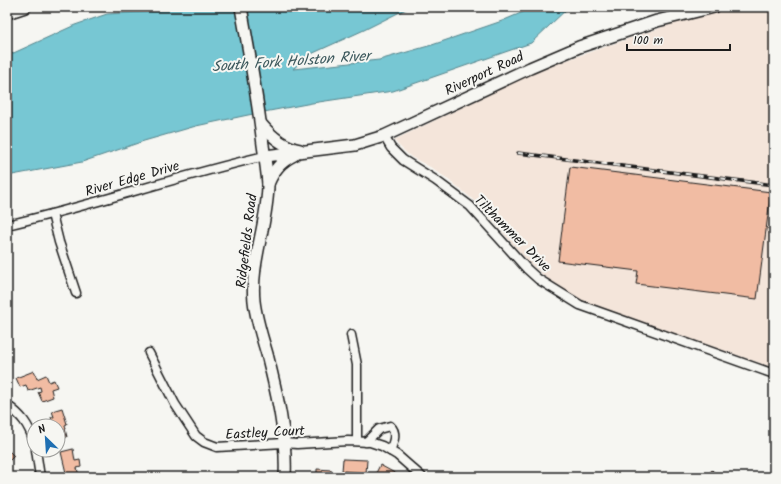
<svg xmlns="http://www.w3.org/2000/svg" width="781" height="484" viewBox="0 0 781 484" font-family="Kalam,sans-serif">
	<rect width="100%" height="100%" fill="#f6f6f2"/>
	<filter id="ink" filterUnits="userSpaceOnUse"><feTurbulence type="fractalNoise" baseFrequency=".025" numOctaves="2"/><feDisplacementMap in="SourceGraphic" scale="8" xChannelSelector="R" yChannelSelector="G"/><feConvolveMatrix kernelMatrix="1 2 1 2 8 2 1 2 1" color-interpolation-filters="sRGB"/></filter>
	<g filter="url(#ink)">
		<!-- built -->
		<path fill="#f4e5da" d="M739,8L774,10V368L589,304L568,293L548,279L529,263L478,204L458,187L434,169L411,157L399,146L394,140L529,75L561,62L695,16L723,9Z"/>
		<!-- water -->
		<path fill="#77c7d3" stroke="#53838a" d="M175,7H410L364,30L309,55L293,69L379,60L432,45L502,21L535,7H569L531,43L393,91L312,103L248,115L196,126L144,141L82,162L7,176V56L75,25L107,14L156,11Z"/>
		<!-- building -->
		<g fill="#f1bca3" stroke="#1c1c1c">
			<path d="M570,167L771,192L757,299L636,284L638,271L558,261Z"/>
			<path d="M34,371L37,379L46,375L49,382L54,380L57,387L51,389L53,397L42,401L38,392L41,391L40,387L28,391L26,385L20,387L16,378Z"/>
			<path d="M62,408L67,424L65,425L66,429H65L67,437L60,439L59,434L58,435V426H56L55,424H53L51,417H54L52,411Z"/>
			<path d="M73,449L75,461L80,460L81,467L77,468L79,476L67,477L61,452Z"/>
			<path d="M9,451L14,456L7,463V453Z"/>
			<path d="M343,459L367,460L366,473L342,471Z"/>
			<path d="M380,465L402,477H374Z"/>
			<path d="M317,469L331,470V477H317Z"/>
			<path d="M712,470L719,477H705Z"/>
		</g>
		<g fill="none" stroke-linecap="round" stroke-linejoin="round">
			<!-- street casing -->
			<g stroke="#1c1c1c" stroke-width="11">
				<g id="street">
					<path d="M384,136L391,148L403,160L435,180L470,206L527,269L538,279L580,305L774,374"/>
					<path d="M52,214L59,242L76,293"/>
					<path d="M7,225C94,205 178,176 265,156"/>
					<path d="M351,335L357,365V441"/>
					<path d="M149,353L175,404L196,436L204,442L217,447L284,443L297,444L348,441L370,442L382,446L397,455L422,477"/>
					<path d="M7,405C22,416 28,424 34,441"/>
					<path d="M366,442L379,429L390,426C398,433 393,443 390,451"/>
					<path d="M36,450L40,477"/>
				</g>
			</g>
			<!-- secondary casing -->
			<g stroke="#1c1c1c" stroke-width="14">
				<g id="secondary">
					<path d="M241,7C249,53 258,99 263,145C265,158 267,171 268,184C268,223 250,262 254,301C256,319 262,337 267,354C277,394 287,435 285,477"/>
					<path d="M7,13L25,7"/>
					<path d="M261,124C271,136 283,147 300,150"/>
					<path d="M265,156L355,145L384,136L530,68L579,47L657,21L714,7"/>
					<path d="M268,184C274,170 280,162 294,155"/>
				</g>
			</g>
			<!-- street -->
			<use href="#street" stroke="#f6f6f2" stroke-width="8"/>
			<!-- secondary -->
			<use href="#secondary" stroke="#f6f6f2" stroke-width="11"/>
			<!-- rail casing -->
			<g stroke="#1c1c1c" stroke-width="3.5">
				<path id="rail" d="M518,153L774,185"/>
			</g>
			<!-- rail -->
			<use href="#rail" stroke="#f6f6f2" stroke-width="2" stroke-dasharray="6" stroke-linecap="butt"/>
		</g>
	</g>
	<g text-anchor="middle" stroke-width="4" stroke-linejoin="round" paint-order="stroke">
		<!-- street labels -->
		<g font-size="14" fill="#1c1c1c" stroke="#f6f6f2">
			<text transform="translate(484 73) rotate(-25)" y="5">Riverport Road</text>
			<text transform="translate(132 178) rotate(-16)" y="5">River Edge Drive</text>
			<text transform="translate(513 233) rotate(45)" y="5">Tilthammer Drive</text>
			<text transform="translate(246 241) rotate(-83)" y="5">Ridgefields Road</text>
			<text transform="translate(265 432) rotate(-3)" y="5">Eastley Court</text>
		</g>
		<!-- water labels -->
		<g font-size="15" font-style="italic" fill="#3c585c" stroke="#f6f6f2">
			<text transform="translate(291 61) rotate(-4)" y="5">South Fork Holston River</text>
		</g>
	</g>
	<!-- margin -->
	<rect width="781" height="484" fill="none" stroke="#f6f6f2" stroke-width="24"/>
	<rect x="12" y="12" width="757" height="460" fill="none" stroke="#1c1c1c" stroke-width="1.5" filter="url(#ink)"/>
	<!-- north arrow -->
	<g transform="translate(46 438) rotate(335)"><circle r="19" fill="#f6f6f2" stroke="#9f9f9c"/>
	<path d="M0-3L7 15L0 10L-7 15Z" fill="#1f6fb2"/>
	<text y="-6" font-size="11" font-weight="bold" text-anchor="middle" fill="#1c1c1c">N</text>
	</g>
	<!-- scale -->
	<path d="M627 44v6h103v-6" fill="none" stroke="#1c1c1c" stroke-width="2"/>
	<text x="633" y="44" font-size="12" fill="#1c1c1c" stroke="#f6f6f2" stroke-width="3" paint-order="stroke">100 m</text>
</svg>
